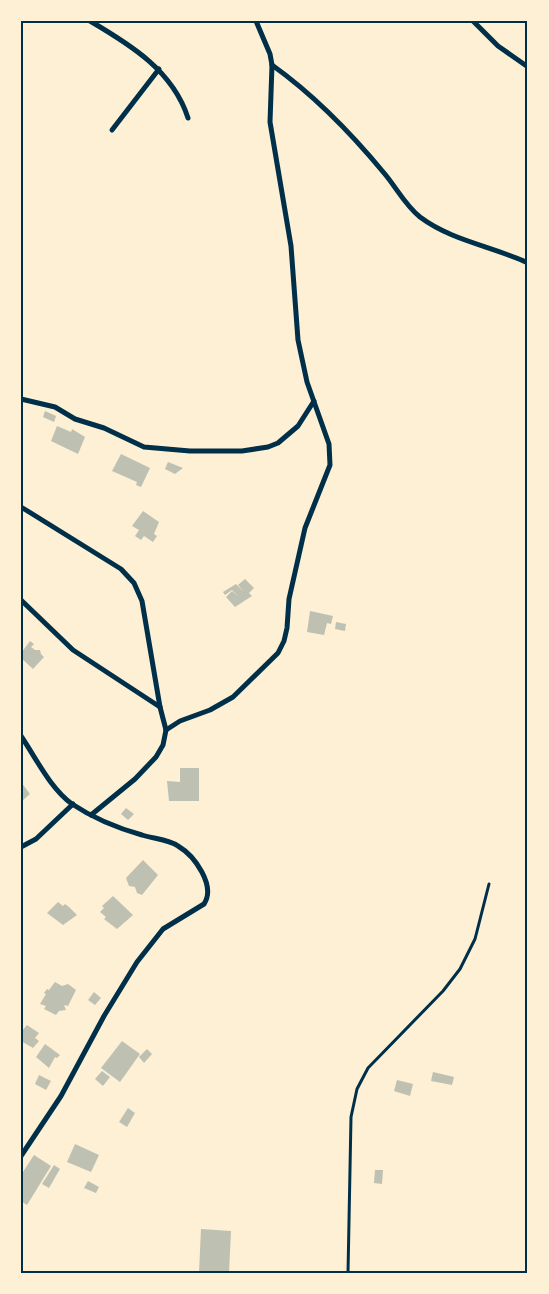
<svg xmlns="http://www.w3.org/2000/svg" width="549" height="1294" viewBox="0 0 549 1294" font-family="Quicksand,sans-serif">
	<rect width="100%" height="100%" fill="#fdf0d5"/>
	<!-- building -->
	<g fill="#bec0b2">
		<path d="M45,411L56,416L54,422L43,417Z"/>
		<path d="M57,426L71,432L72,429L85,437L78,454L51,441Z"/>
		<path d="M121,454L150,468L141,487L136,485L137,482L112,471Z"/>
		<path d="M168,462L183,468L175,474L165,469Z"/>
		<path d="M143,511L159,522L154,534L157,536L153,542L144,536L141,540L135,536L139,530L132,526Z"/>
		<path d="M245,579L254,588L249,593L252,596L235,607L226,597L232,591L239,597L232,590L225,595L223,592L236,584L244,592L238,585Z"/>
		<path d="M310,611L333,616L331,624L327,623L324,635L307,632Z"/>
		<path d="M336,622L346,624L345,631L335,629Z"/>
		<path d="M30,641L34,644L31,647L35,650H40L41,654L44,657L33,669L21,658V653Z"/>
		<path d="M180,768H199V801H169L167,781L180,782Z"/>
		<path d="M21,782L30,794L21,802Z"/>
		<path d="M126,808L134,814L128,820L121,814Z"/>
		<path d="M143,860L158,875L142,895L137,893L135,887L129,886L126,878Z"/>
		<path d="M113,896L133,915L117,929L104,919L106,917L100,912L104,908L102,906Z"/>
		<path d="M58,902L63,906L65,904L69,907L77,915L63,925L47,913Z"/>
		<path d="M55,982L62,986L68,984L76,990L68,1006L64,1005L66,1010L59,1011L56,1015L44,1009L46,1006L40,1004L46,994L44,993L47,989L49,990Z"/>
		<path d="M94,992L101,998L95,1005L88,1000Z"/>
		<path d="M27,1025L39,1033L35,1038L39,1041L33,1048L21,1041V1032Z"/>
		<path d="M122,1041L140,1054L120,1082L101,1068Z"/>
		<path d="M45,1044L60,1055L57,1058L55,1057L49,1068L36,1057Z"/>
		<path d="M147,1049L152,1054L144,1063L139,1057Z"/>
		<path d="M102,1071L110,1077L103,1086L95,1079Z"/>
		<path d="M433,1072L454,1077L452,1085L431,1081Z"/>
		<path d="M39,1075L51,1081L46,1090L35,1084Z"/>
		<path d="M397,1080L413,1084L410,1096L394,1091Z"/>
		<path d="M128,1108L135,1113L127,1127L119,1122Z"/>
		<path d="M75,1144L99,1155L91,1172L67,1162Z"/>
		<path d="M34,1155L51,1166L27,1205L21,1201V1175Z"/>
		<path d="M54,1165L60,1169L49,1188L42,1184Z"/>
		<path d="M375,1170H383L382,1184L374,1183Z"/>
		<path d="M88,1181L99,1187L96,1193L84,1188Z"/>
		<path d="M201,1229L231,1231L229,1273H199Z"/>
	</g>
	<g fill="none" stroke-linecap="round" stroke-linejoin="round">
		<!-- service -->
		<path stroke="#003049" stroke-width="3" d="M348,1273L351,1117L357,1089L368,1068L443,991L460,969L475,939L489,884"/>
		<!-- minor -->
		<g stroke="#003049" stroke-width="5">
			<path d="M90,21C131,45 173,71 188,118"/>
			<path d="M473,21L498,46L528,67"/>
			<path d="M272,65C314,95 351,133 384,173C396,187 405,205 420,217C452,241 492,246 528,263"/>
			<path d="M112,130L159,69"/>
			<path d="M21,399L55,407L75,419L104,428L144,447L190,451H242L268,447L278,443L298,426L314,401"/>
			<path d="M21,507L121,569L134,583L142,601L160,707L166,730L163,745L156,757L135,779L91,815"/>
			<path d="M21,600L73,650L160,707"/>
			<path d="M166,730L180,721L210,710L233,697L278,653L284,641L287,628L289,599L305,528L330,465L329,444L307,382L298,340L291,246L270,122L272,65L270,54L256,21"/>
			<path d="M21,736C36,758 50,788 72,804C93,818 117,828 142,835C154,839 168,839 178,846C195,856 216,886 204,904L163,929L137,962L104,1016L61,1096L21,1156"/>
			<path d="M21,847L36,839L73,804"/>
		</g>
	</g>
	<!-- border -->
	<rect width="549" height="1294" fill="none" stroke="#fdf0d5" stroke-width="45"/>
	<rect x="22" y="22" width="504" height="1250" fill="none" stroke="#003049" stroke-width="2"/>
</svg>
